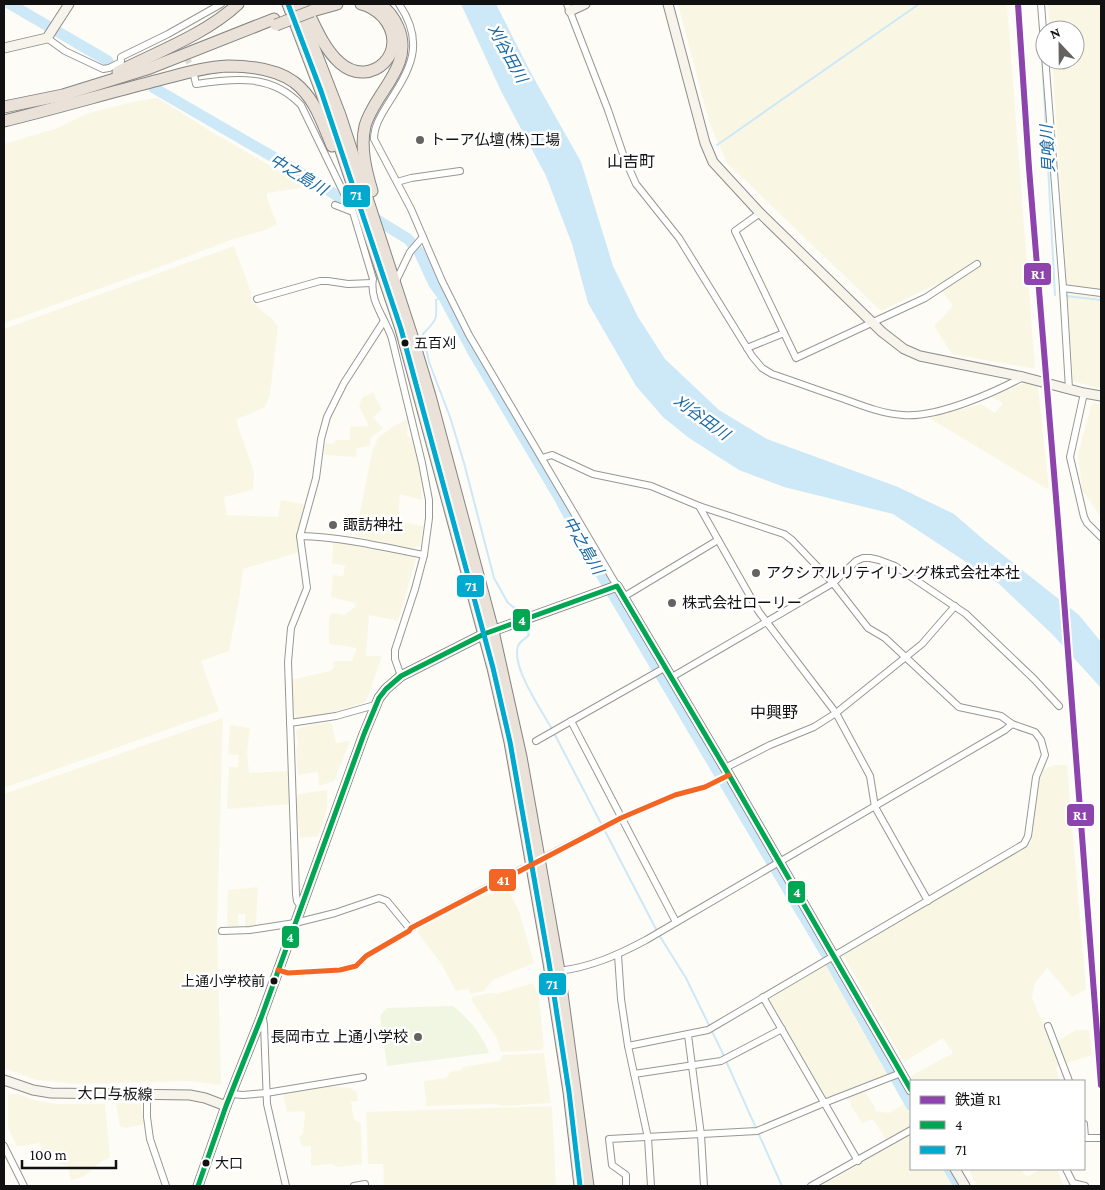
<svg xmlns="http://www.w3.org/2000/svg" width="1105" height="1190" viewBox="0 0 1105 1190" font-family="'Crimson Pro','Noto Sans JP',serif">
	<rect width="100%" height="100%" fill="#fdfcf7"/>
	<!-- farmland -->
	<g fill="#f9f7e4">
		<path d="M678,4H1007L1035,369L952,354L934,326L953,306L937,284L881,311L727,163L709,122Z"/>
		<path d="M1048,4H1101V389L1073,381L1052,60H1075V30H1050Z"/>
		<path d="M158,98L212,132L307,187L267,193V198L277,224L265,230L231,240L157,268L4,323V144L55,129L89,113L132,102Z"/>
		<path d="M234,246L251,292V301L273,320L278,326L270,394L265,407L236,420L254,472L253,490L224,497L227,515L278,517L281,500L303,504L305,507L300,552L243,569L239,600L229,651L201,661L219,711L4,788V329Z"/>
		<path d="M1027,382L1038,387L1049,490L929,418L981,404L995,413L1003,403L992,397Z"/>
		<path d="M373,392L382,410L373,417L383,429L371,437L370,446L357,448L356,457L324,455L325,443L333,444L336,440H350V427L369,426L359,406L362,398Z"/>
		<path d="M1092,403L1101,404V517L1082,490L1078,454Z"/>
		<path d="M408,419L407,436L413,437L420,472L422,500L400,494L398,521L423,526L420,546L416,548L411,549L355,536L372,453L378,438L394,426Z"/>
		<path d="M333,541L369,549L412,556L416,559L398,621L369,615L366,656H382L366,702L325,715L296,718L292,700L291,680L330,671L334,668L333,661H352L357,648L329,644V619L331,613L345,615L355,607L356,603L331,597L333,575L343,576L345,566L332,563Z"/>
		<path d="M223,718L217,927L221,1085L191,1081L77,1084L36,1080L4,1068V794Z"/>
		<path d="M329,722L332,724L336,743L350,741L335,779L334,781L319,786L318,772L298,775L296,749L298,744L296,731L302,727Z"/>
		<path d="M230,725L250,728L247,752L249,773L289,771L291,804L227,809L229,767H238L239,755L228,754Z"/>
		<path d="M1055,765H1067L1086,989L1072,997L1047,968L1035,983L1032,998L1052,1044L1076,1030H1089L1092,1055L1056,1067L1059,1081H914L911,1076L953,1053L943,1038L904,1062L843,955L1031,843L1039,779L1044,769Z"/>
		<path d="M327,790V809L318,836L300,838L296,802L298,794Z"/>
		<path d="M258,887L256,925L245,927V914H238V926H227L228,890Z"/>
		<path d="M505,889L509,891L519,911L534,963L493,980L484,991L471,994L468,989L456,991L440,962L417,932L418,929L484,893L492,895Z"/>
		<path d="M827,964L889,1074L826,1099L769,1001L770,997Z"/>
		<path d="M533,983L539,997L544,1048L541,1050L501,1052L497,1039L472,1001V997L490,993L497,994Z"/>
		<path d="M544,1053L551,1103L503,1106L495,1104L426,1106L424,1081L446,1078L450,1072L461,1070L463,1067L500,1061L503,1055Z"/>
		<path d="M325,1086L350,1088L357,1092L358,1101L351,1102L354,1120L361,1123L362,1164L337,1167L333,1164L311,1166V1146H302L299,1137L303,1134L305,1113L303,1111L287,1112L283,1092Z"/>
		<path d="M864,1090L876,1109L875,1111L889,1113L907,1102L911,1109V1126L886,1140L873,1119L862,1123L851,1106V1101L845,1098Z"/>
		<path d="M8,1094H18L34,1100L57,1104H105L110,1157L99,1163L83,1177L71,1180L67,1165H61L56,1155L43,1158L40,1143L17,1147L8,1128Z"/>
		<path d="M116,1103L141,1104L144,1124L126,1128L120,1126Z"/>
		<path d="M552,1106L556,1186H384L383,1164H368L366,1112Z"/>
		<path d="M911,1134V1169H944L955,1186H822Z"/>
		<path d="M971,1169H1020L1027,1177L1041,1169H1057L1064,1186H977L969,1170Z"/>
	</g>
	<!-- pitch -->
	<path fill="#f0f6e1" d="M453,1006C471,1021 479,1031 489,1053L387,1066L380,1016L387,1008Z"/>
	<!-- water -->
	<path fill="#cde8f7" d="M461,4H496L531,73L581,162L613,266L638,317L665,359L719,410L767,439L898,487L954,514L984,540L1079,615L1101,642V688L1052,634L998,583L893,514L784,487L739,470L689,438L663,417L636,386L588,303L572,244L546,176L501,91Z"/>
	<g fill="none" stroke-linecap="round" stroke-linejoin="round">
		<!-- stream -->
		<g stroke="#cde8f7" stroke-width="2">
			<path d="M1042,55L1055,295"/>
			<path d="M717,145L919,4"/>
			<path d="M443,296L436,300C437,321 437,319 423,334L429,362L450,417L464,463L494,578L508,603L520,612L522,616"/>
			<path d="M1066,296L1101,300"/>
			<path d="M524,623L529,635C525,639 520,641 518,646C511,667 542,711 552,729"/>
			<path d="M554,733L657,931"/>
			<path d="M659,935L686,978L724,1056"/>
			<path d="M726,1061L782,1186"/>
		</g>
		<!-- river -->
		<g stroke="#cde8f7" stroke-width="11">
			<path d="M10,4L108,61"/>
			<path d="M154,88L306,176L355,207"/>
			<path d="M369,215L408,239L419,252L434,284L443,296L473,352L560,499L589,554L826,954L911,1105"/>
			<path d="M949,1169L959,1186"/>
		</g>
		<!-- street-tunnel -->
		<path stroke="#dad9d4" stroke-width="6" stroke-dasharray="6 3" stroke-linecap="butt" d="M178,42L182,48L194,73"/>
		<!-- street casing -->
		<g stroke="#979795" stroke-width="8">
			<g id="street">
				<path d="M399,4C427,45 409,71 386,107C380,117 374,127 374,139L411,209L442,281L469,335L617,586"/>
				<path d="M567,4L608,110L624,157L636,184L679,238L752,356L762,368L772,374C796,382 820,391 844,399C863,406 883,414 903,415C937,418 993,393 1023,377"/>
				<path d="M1041,4L1063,288L1069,389"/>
				<path d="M47,38L65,51L103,69L109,68L121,62V57L168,34L221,4"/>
				<path d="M194,75L196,84C235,78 272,74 301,105L353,212L373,279C369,301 386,319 392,339L422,463L429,500V518L424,555L415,589L395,650V659L401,676"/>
				<path d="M397,182L411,178L460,171"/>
				<path d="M335,205L353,212"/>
				<path d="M760,213L735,231L796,358L925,298L977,264"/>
				<path d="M395,283L410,252L423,237"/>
				<path d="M1063,288L1101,293"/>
				<path d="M257,299L320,281H328L348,284L372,283"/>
				<path d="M747,348L784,333"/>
				<path d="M1084,393L1070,457L1084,517L1087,523L1101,537"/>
				<path d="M542,458L552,455L593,474L651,486L699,506L759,612L836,713L870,776L875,807L928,901"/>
				<path d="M300,536L316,478L321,439L327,417L344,383L384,321"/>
				<path d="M625,596L718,540"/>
				<path d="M672,677L833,583L856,561L863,558H870L879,560L895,566L966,614L1034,679L1059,706"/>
				<path d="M571,721L676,922"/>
				<path d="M290,723L336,716L375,705"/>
				<path d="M536,741L666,667"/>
				<path d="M725,768L770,745L814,727L836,713L922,644L955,606"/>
				<path d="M547,856L621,818L675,795L705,787L729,775"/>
				<path d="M301,907L297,901L296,894L288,662L291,628L307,588L300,536C343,537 383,547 424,555"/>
				<path d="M222,931L250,930L295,923L335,913L379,898L387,901L410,929"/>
				<path d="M618,955L621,999L628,1046L648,1138L651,1186"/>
				<path d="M278,970L288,973L340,970L356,966L366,956L409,931L411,928L522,869"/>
				<path d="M559,971C591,967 618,955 646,940L1005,730L1012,724"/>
				<path d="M763,997L858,1161"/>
				<path d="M261,1018L263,1019L264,1025L267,1104L286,1186"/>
				<path d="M1048,1026L1069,1081"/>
				<path d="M688,1035L701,1135L704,1186"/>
				<path d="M628,1046L708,1030L1024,844L1028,836L1036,777L1045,755L1041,740L1035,732L1012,724L1001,716L959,707L885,638L868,628L833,583L792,540L784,534L699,506"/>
				<path d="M634,1074L721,1061L782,1029"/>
				<path d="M147,1094V1117L150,1139L166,1186"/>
				<path d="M231,1094L243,1095L266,1093L363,1077"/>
				<path d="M1084,1124L1085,1138"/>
				<path d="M1084,1138H1101"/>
				<path d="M4,1146L24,1186"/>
				<path d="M1066,1169L1073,1183L1085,1186"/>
				<path d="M354,1186L365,1184V1186"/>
				<path d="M626,1186V1175L612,1165L609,1139L757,1131L824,1103L901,1073"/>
				<path d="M811,1186L911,1130"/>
			</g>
		</g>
		<!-- secondary casing -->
		<g stroke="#8e8d8b" stroke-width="11">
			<g id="secondary">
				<path d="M668,4L705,143L713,162L760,213L882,332L904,349L920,356L1023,377L1084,393L1101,396"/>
				<path d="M570,11L585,4"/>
				<path d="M4,48L47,38L69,4"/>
				<path d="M4,1080L33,1090L51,1093L190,1095L205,1098L226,1106"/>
				<path d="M955,1169L965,1186"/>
				<path d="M198,1186L226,1106L261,1018L364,734L379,698L386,689L401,676L484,634L617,586L725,768L911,1090"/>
			</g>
		</g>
		<!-- highway casing -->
		<g stroke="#858482" stroke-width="13">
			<g id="highway">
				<path d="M288,4L321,91L401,329L493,668L510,742L549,963L569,1092L580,1186"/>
				<path d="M297,4L340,115L411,333L430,396L493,631L521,757L559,971L588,1186"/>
				<path d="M306,8C315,26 324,49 340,63C371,90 412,51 383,17C377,11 370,6 361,4"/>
				<path d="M312,11L337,4"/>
				<path d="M118,72C157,52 206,34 238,4"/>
				<path d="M4,107L63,95L150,68L274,19"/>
				<path d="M4,121C53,109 101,95 151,82C176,76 202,67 228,66C249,66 276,69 294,82C315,98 322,122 332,146"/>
				<path d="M372,191C366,171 360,147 365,126C374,93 415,66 398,27C394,18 388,9 379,4"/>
			</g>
		</g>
		<!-- street -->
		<use href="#street" stroke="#fffffe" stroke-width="6"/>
		<!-- secondary -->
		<use href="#secondary" stroke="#f6f4eb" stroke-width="9"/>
		<!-- highway -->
		<use href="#highway" stroke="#eae1d8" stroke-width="11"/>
		<!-- highway-bridge casing -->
		<g stroke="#858482" stroke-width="13" stroke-linecap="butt">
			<path id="highway-bridge" d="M276,25L312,11"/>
		</g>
		<!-- highway-bridge -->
		<use href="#highway-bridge" stroke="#eae1d8" stroke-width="11"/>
		<!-- bus-1 casing -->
		<g stroke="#fff" stroke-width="9">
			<path id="bus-1" d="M198,1186L226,1106L261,1018L364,734L379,698L386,689L401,676L484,634L617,586L725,768L911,1090"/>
		</g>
		<!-- bus-2 casing -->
		<g stroke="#fff" stroke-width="9">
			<path id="bus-2" d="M288,4L321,91L401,329L493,668L510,742L549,963L569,1092L580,1186"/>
		</g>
		<!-- bus-3 casing -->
		<g stroke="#fff" stroke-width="9">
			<path id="bus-3" d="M278,970L288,973L340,970L356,966L366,956L409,931L411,928L621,818L675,795L705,787L729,775"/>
		</g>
		<!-- bus-1 -->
		<use href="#bus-1" stroke="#00a651" stroke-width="5"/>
		<!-- bus-2 -->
		<use href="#bus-2" stroke="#00a9ce" stroke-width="5"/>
		<!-- bus-3 -->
		<use href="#bus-3" stroke="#f26522" stroke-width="5"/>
		<!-- rail-1 casing -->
		<g stroke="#fff" stroke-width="10">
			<path id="rail-1" d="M1018,4L1029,168L1059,534L1101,1085"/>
		</g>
		<!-- rail-1 -->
		<use href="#rail-1" stroke="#8e44ad" stroke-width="6"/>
	</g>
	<!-- markers -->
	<g fill="#646362" stroke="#fff" stroke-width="2">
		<circle cx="420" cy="140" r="5"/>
		<circle cx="333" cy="525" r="5"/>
		<circle cx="756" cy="573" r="5"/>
		<circle cx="672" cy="603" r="5"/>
		<circle cx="418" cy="1037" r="5"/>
	</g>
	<g fill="#111" stroke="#fff" stroke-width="2">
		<circle cx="405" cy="343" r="4.5"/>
		<circle cx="274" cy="981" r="4.5"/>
		<circle cx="206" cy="1163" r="4.5"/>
	</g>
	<g text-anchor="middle" stroke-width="5" stroke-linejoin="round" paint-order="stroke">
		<!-- bus labels -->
		<g font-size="14" fill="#111" stroke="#fff" text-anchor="start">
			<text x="414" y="348">五百刈</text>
			<text x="265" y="986" text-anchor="end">上通小学校前</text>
			<text x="215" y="1168">大口</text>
		</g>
		<!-- poi labels -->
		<g font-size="15" fill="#111" stroke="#fff" text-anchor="start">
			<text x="430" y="145">トーア仏壇(株)工場</text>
			<text x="343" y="530">諏訪神社</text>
			<text x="766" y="578">アクシアルリテイリング株式会社本社</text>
			<text x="682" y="608">株式会社ローリー</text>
			<text x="408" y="1042" text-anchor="end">長岡市立 上通小学校</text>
		</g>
		<!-- street labels -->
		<g font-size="15" fill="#111" stroke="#fff">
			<text transform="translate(115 1094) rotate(1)" y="5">大口与板線</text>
		</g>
		<!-- water labels -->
		<g font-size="16" font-style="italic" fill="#1768a6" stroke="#fff">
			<text transform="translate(508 53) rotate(61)" y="6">刈谷田川</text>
			<text transform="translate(1047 149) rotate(-93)" y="6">貝喰川</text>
			<text transform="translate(299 174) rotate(31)" y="6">中之島川</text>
			<text transform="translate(702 417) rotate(36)" y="6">刈谷田川</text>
			<text transform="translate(584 545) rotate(60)" y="6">中之島川</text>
		</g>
		<!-- neighbourhood labels -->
		<g font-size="16" fill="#111" stroke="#fff">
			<text x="631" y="167">山吉町</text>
			<text x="774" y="718">中興野</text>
		</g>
	</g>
	<g stroke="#fff" stroke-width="2">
		<rect x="342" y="184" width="29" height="24" rx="5" fill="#00a9ce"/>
		<rect x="1023" y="262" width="29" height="24" rx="5" fill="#8e44ad"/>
		<rect x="456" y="574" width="29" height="24" rx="5" fill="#00a9ce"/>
		<rect x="512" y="608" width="19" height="24" rx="5" fill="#00a651"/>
		<rect x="1066" y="803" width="29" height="24" rx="5" fill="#8e44ad"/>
		<rect x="488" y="868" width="29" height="24" rx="5" fill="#f26522"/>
		<rect x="787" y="880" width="19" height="24" rx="5" fill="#00a651"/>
		<rect x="281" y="925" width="19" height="24" rx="5" fill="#00a651"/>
		<rect x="538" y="972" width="29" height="24" rx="5" fill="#00a9ce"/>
	</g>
	<g font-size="14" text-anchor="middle" font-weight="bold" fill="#fff">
		<text x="356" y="200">71</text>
		<text x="1038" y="279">R1</text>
		<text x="471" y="591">71</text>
		<text x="522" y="625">4</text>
		<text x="1080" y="820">R1</text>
		<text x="503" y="885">41</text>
		<text x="797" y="897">4</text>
		<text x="290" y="942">4</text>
		<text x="552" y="989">71</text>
	</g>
	<!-- border -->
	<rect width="1105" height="1190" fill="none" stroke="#111111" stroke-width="10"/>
	<!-- legend -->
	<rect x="910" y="1080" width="175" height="90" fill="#ffffff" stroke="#a0a0a0"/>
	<rect x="920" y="1096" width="25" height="8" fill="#8e44ad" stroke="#a0a0a0"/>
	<text x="955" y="1105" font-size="15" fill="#111111">鉄道 R1</text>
	<rect x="920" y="1121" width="25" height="8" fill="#00a651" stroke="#a0a0a0"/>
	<text x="955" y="1130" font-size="15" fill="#111111">4</text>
	<rect x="920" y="1146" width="25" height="8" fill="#00a9ce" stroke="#a0a0a0"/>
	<text x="955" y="1155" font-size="15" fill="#111111">71</text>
	<!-- north arrow -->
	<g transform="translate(1060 45) rotate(338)"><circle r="24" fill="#ffffff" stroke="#a0a0a0"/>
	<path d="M0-4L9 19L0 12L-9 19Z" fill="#646362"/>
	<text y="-8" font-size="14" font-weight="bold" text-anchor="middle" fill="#111111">N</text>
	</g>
	<!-- scale -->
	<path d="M22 1160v8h94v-8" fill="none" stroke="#111111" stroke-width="2.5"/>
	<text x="30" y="1160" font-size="15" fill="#111111" stroke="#ffffff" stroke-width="4" paint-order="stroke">100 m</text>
</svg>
